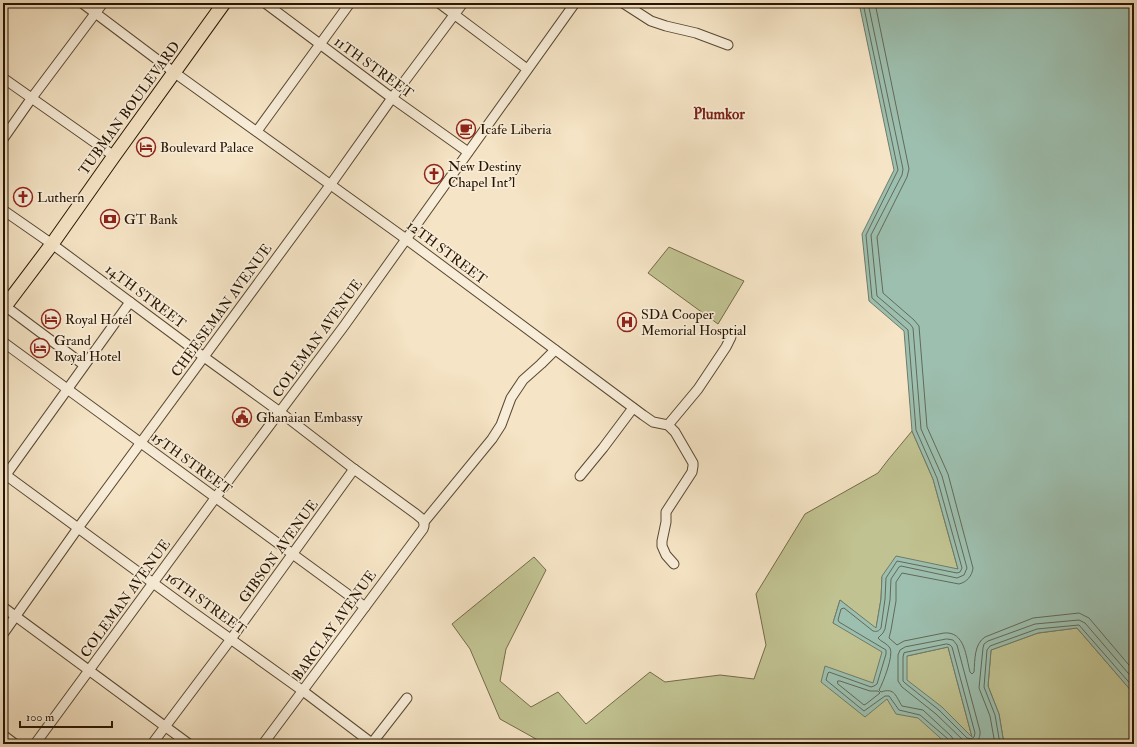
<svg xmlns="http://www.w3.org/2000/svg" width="1137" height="747" viewBox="0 0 1137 747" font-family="'IM FELL Double Pica',serif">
	<rect width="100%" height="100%" fill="#f5e4c5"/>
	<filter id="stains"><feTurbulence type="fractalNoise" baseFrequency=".005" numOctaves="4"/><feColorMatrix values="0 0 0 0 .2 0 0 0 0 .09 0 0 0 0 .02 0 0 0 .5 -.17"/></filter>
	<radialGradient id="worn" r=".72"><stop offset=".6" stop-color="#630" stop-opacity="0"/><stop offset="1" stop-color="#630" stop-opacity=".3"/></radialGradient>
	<!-- green -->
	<g fill="#c1c291" stroke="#746b49">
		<path d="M669,247L744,281L718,324L648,273Z"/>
		<path d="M912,431L933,479L958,569L882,577L881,599L876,629L840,600L833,623L907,656L948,647L972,737L970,744H545L500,719L470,649L452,624L534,557L546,570L506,649L500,681L531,707L558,692L586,724L650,672L665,682L720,675L754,679L766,645L756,594L805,514L878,473L888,460Z"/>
		<path d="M1077,628L1134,694V744H1004L999,714L988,686L991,650L1038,633Z"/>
	</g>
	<!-- water -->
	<path fill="#9dbfaf" stroke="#6e7b69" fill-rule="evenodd" d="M859,3H1134V694L1077,628L1038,633L991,650L988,686L999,714L1004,744H947L918,718L896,714L887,699L865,717L821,682L825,666L873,683L882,652L833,623L840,600L876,628L881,599L882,576L896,556L958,569L933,479L912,431L904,331L869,301L862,234L894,170ZM948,647L972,737L942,707L907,680V656Z"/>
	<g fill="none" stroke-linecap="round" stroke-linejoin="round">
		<!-- shore -->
		<g stroke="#626a58" stroke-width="1">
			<path d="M863,3L898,170L866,235L872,298L908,330L916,430L937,478L962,568L960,572L957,573L897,561L886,578L885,599L881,628C879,631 877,632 873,631L844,608L841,609L838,620L839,622L886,650V654L877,684L874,686L871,687L829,672L828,673L826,680L864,711L885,696H889L899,710L920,715L948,739L949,744"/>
			<path d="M868,3L903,169L902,175L871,235L877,296L910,324L913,328L921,429L942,476L967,568L964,575L957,578L901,566L899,567L891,579L890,600L885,629L883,633L878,638C881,642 887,643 890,648C894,655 883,683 879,690L881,692C895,687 896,697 902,706L923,710L951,736L953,739L954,744"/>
			<path d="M875,3L909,169L907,177L877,237L883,293L914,320L919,326L927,427L948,474L973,568C972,576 967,582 959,584L902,573L896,582V601L891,630L889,638L897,645L904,641L944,633C965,631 966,657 970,672L972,674L974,672C975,660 974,644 985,637L1033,618L1079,613L1089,618L1134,671"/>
			<path d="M947,639L953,640L957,645L980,731C981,742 972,747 964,741L936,714L902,687L898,681V655L900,650L905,647Z"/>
			<path d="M947,644L950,645L952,647L975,733L974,737L971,739L967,738L939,710L905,683L903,681V657L904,653Z"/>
			<path d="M838,681H840L870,691H878L880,693L866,704L864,705L838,684Z"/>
			<path d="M995,744L990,716L979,688L983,648L984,644L988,641L1035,624L1079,620L1085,623L1134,680"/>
			<path d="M1000,744L995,715L984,687L987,650L990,646L1037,629L1079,625L1134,688"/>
		</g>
		<!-- minor casing -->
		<g stroke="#5a4832" stroke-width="11">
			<g id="minor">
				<path d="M82,3L175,73L406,239L643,415L653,422L668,425L675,432L693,463V466L692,472L666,512V522L662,541V546L666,555L674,564"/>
				<path d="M265,3L392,98L468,152"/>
				<path d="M439,3L527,69"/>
				<path d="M623,3L651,21L666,26L696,33L728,45"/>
				<path d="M3,78L114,156"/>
				<path d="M257,131L350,3"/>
				<path d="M3,139L31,99L103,3"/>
				<path d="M3,210L52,244L204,357L280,412L354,469L416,514L422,519L424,522"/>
				<path d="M5,306L84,365"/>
				<path d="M3,342L365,607"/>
				<path d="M668,425L698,389L726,347L731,337"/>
				<path d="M3,473L190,610L303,691L373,744"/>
				<path d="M580,476L603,448L633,408"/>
				<path d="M3,479L130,302"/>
				<path d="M424,522L492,439L501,425L511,398L523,380L541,364L555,350"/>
				<path d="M3,607L189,744"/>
				<path d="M3,634L78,528L331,184L392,98L463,3"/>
				<path d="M3,735L15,744"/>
				<path d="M372,743L407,698"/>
				<path d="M35,744L216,497L344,326L575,3"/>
				<path d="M152,744L231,639L354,469"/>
				<path d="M263,744L423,529L424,526V522"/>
			</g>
		</g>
		<!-- highway casing -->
		<g stroke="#271401" stroke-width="15">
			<path id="highway" d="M3,309L52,244L114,156L224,3"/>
		</g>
		<!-- minor -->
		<use href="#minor" stroke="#f8edd9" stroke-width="9"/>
		<!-- highway -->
		<use href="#highway" stroke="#f5e4c5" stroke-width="13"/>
	</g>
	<!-- icons -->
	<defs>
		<g id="cafe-ring" transform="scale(1)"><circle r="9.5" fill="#f8edd9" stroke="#8f2418" stroke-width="1.5"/><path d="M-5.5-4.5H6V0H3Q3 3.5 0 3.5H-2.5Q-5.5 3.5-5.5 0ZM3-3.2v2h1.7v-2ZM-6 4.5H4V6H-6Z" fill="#8f2418"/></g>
		<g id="hotel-ring" transform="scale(1)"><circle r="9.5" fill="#f8edd9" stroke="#8f2418" stroke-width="1.5"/><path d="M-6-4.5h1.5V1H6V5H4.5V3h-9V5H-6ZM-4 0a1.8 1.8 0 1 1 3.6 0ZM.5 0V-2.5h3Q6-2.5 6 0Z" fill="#8f2418"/></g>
		<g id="church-ring" transform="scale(1)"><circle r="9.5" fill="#f8edd9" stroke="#8f2418" stroke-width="1.5"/><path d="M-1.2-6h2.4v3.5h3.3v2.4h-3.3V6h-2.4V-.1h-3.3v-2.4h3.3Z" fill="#8f2418"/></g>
		<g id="bank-ring" transform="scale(1)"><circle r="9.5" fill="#f8edd9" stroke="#8f2418" stroke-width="1.5"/><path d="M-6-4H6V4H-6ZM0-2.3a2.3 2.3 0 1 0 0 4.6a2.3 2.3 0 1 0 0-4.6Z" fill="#8f2418"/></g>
		<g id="hospital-ring" transform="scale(1)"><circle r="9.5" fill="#f8edd9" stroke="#8f2418" stroke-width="1.5"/><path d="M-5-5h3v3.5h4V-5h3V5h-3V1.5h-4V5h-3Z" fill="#8f2418"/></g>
		<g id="civic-ring" transform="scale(1)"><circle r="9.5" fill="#f8edd9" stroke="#8f2418" stroke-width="1.5"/><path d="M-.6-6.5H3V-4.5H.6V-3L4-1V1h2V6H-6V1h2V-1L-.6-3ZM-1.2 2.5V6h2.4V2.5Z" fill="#8f2418"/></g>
	</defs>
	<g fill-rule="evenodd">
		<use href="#cafe-ring" x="466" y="129"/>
		<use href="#hotel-ring" x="146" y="147"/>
		<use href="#church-ring" x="434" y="174"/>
		<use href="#church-ring" x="23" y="197"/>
		<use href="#bank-ring" x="110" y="219"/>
		<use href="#hotel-ring" x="51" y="319"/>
		<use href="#hospital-ring" x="627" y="322"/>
		<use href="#hotel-ring" x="40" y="348"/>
		<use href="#civic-ring" x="242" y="417"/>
	</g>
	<g text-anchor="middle" stroke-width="3.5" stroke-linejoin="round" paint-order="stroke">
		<!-- street labels -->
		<g font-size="14" fill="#271401" stroke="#f8edd9">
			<text transform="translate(374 67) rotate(36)" y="5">11TH STREET</text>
			<text transform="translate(129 108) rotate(-54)" y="5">TUBMAN BOULEVARD</text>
			<text transform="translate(447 252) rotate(37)" y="5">12TH STREET</text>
			<text transform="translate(146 296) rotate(37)" y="5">14TH STREET</text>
			<text transform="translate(221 310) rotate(-54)" y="5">CHEESEMAN AVENUE</text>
			<text transform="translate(317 338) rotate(-54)" y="5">COLEMAN AVENUE</text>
			<text transform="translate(192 463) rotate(36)" y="5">15TH STREET</text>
			<text transform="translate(278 551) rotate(-54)" y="5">GIBSON AVENUE</text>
			<text transform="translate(125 598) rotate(-54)" y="5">COLEMAN AVENUE</text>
			<text transform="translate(206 603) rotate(36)" y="5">16TH STREET</text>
			<text transform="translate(334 625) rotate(-54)" y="5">BARCLAY AVENUE</text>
		</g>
		<!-- poi labels -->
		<g font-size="14" fill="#271401" stroke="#f8edd9" text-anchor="start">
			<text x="480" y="134">Icafe Liberia</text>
			<text x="160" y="152">Boulevard Palace</text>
			<text x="448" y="171">New Destiny<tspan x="448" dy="16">Chapel Int'l</tspan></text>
			<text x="37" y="202">Luthern</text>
			<text x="124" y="224">GT Bank</text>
			<text x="641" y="319">SDA Cooper<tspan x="641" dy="16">Memorial Hosptial</tspan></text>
			<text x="65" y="324">Royal Hotel</text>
			<text x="54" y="345">Grand<tspan x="54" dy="16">Royal Hotel</tspan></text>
			<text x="256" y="422">Ghanaian Embassy</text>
		</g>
		<!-- neighbourhood labels -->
		<g font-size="15" font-weight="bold" fill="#7a1f14" stroke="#f8edd9">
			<text x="719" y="119">Plumkor</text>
		</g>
	</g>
	<!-- margin -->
	<rect width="1137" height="747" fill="none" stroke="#f5e4c5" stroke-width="16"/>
	<rect x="4" y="4" width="1129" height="739" fill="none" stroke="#271401" stroke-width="2"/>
	<rect x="8" y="8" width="1121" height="731" fill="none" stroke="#271401"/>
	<!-- scale -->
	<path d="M20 721v6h92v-6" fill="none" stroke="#271401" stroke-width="2"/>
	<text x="26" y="721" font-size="12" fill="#271401" stroke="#f8edd9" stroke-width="3" paint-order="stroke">100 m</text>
	<rect width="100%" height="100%" filter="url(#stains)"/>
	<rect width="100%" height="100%" fill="url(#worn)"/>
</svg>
